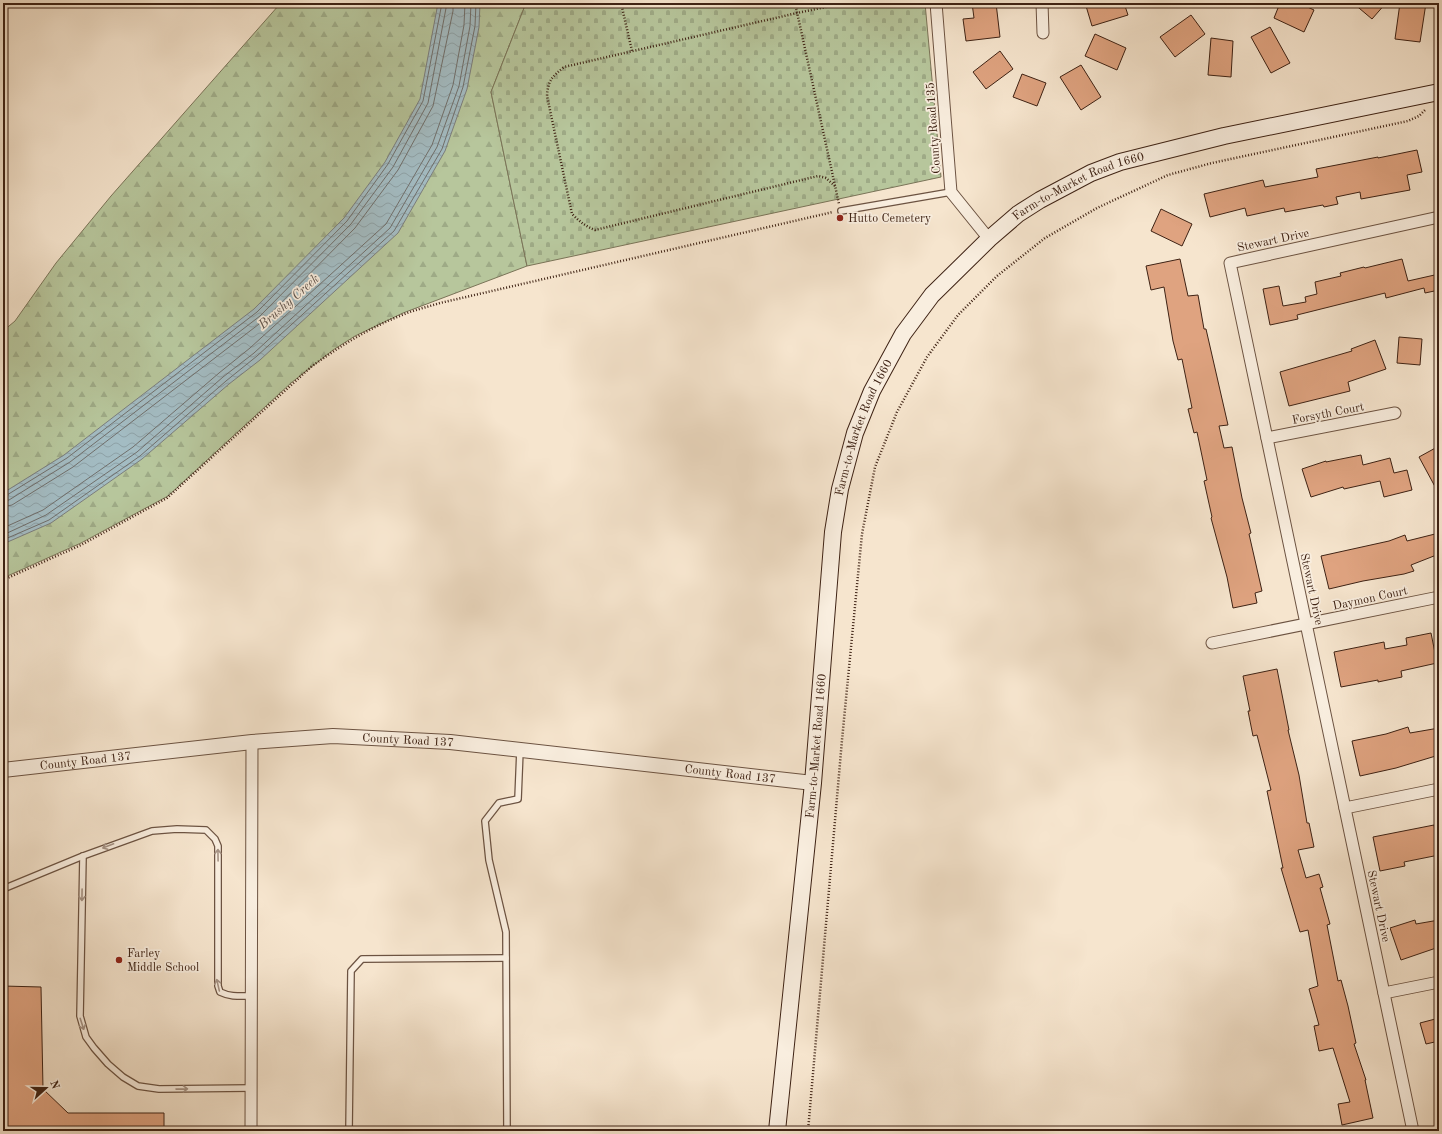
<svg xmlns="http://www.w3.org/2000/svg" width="1442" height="1134" viewBox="0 0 1442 1134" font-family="'Old Standard TT',serif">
	<defs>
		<pattern id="forest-firs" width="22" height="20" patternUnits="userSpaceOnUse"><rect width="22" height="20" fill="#b7c69c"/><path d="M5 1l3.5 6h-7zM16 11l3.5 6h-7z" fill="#9eaa86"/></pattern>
		<pattern id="cemetery-stones" width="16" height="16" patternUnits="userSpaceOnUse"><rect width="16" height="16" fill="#b7c69c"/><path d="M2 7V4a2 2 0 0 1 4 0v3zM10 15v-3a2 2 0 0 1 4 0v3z" fill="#9eaa86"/></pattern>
		<pattern id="water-waves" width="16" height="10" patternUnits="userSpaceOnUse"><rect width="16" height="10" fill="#a3bcc3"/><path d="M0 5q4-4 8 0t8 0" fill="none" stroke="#8da1a7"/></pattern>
	</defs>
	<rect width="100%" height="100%" fill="#f6e5ce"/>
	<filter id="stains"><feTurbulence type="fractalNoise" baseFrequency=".005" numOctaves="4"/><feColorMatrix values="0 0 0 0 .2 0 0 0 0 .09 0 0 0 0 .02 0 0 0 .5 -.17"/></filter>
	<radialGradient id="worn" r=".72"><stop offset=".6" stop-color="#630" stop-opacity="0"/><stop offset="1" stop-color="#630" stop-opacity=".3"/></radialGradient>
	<!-- forest -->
	<path fill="url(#forest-firs)" stroke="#7a7458" d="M279,3H526L491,92L527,266L403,313L355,336L333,350L291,383L168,496L81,543L3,578V331L15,321L56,263L111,196L279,5Z"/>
	<!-- cemetery -->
	<path fill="url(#cemetery-stones)" stroke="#7a7458" d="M526,3H925L941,177L527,266L491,92Z"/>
	<!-- water -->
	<path fill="url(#water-waves)" stroke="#7b7e7d" d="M438,3H480L479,27L467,89L445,151L398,233L260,360L229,384L142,459L51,523L3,544V493L64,455L254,309L344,218L385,162L420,99Z"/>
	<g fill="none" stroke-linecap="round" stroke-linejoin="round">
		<!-- shore -->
		<g stroke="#706f6c" stroke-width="1">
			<path d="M3,496L7,495L67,458L257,312L347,221L388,164L423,101L442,3"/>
			<path d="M3,501L9,500L70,462L260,316L351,224L393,167L428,103L447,3"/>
			<path d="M3,507L12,505L73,467L263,321L355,228L398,170L433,106L453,11V3"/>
			<path d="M3,528L43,510L133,447L219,373L250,348L386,224L432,145L453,85L464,25L465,3"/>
			<path d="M3,535L46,515L137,452L223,377L254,353L390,228L437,147L459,86L470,26L471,3"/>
			<path d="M3,540L49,520L140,456L226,381L257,356L394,231L442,149L463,87L475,26L476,3"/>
		</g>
	</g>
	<!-- building -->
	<g fill="#dfa380" stroke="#3e2214">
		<path d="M972,3H996L1000,37L966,41L963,19L974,18Z"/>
		<path d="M1095,3H1124L1128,15L1092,26L1086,6Z"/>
		<path d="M1280,3H1299L1314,10L1304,32L1274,18Z"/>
		<path d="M1353,3H1386L1372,19Z"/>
		<path d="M1400,3H1426L1420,42L1395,39Z"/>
		<path d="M1191,15L1205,34L1175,57L1160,37Z"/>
		<path d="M1270,27L1290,63L1271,73L1251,37Z"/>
		<path d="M1095,34L1126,48L1117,70L1085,56Z"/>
		<path d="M1211,38L1233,41L1231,77L1208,75Z"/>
		<path d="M1000,51L1013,69L986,89L973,72Z"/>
		<path d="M1081,65L1101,97L1081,110L1060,77Z"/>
		<path d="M1022,74L1046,83L1037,106L1013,97Z"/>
		<path d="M1417,150L1422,172L1407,175L1410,190L1361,199L1360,192L1336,197L1338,204L1324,207L1323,205L1285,212L1284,208L1247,216L1245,208L1210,217L1204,194L1263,180L1265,187L1318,177L1316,169L1378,157V158Z"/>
		<path d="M1161,209L1192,224L1182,246L1151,231Z"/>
		<path d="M1180,259L1188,296L1198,295L1204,329H1206L1228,425L1219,426L1224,448L1232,447L1242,498L1251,533L1249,534L1262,591L1255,593L1257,603L1233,608L1227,577L1211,518L1212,517L1204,481L1207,480L1197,432L1194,433L1188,409L1192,408L1182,359L1178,360L1173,341L1164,287L1151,290L1146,266Z"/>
		<path d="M1402,259L1408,281L1439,274V290L1425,293L1424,288L1386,298L1385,293L1297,315L1298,319L1270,325L1263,289L1279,286L1283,306L1306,302L1305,297L1317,294L1315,282L1341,276L1340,273L1364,267L1365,268Z"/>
		<path d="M1399,337L1422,339L1420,365L1397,363Z"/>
		<path d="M1375,340L1386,369L1348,382L1350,391L1289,406L1280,372L1352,351L1351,349Z"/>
		<path d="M1439,446V494L1419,457Z"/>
		<path d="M1361,455L1363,465L1390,458L1394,473L1407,470L1412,490L1384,497L1380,481L1344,489L1343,487L1311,497L1302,469L1326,461V462Z"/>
		<path d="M1439,533V554L1411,565L1414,571L1404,574L1363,581L1329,589L1321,556L1389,541L1405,535L1407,541Z"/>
		<path d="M1431,633L1437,663L1401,671L1402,677L1378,682V680L1341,687L1334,652L1384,642L1385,649L1407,645L1406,638Z"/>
		<path d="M1277,669L1289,730H1288L1299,775L1307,823H1309L1314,847L1298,850L1306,878L1319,874L1323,887L1320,888L1330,924L1327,925L1338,981L1341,980L1348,1006L1356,1043L1354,1044L1366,1080H1365L1373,1118L1342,1125L1338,1104L1350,1102L1333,1048L1319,1051L1314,1026L1319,1025L1309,989L1318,986L1308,930L1300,932L1281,868H1283L1267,791L1271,790L1257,735L1253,736L1248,711H1250L1243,676Z"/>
		<path d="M1408,727L1410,733L1439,728V755L1396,768L1360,776L1352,741L1386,734Z"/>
		<path d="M1434,825L1439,855L1404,862L1405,866L1380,871L1373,837Z"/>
		<path d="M1415,920L1416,924L1439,920V947L1401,960L1390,928Z"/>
		<path d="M3,986L41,987L43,1089L68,1113H164V1131H3Z"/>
		<path d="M1439,1018V1041L1426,1044L1420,1023Z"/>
	</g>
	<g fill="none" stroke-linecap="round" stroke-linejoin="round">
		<!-- service casing -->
		<g stroke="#6c5342" stroke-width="8">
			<g id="service">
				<path d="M841,211L951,192"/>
				<path d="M83,856L80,1016L86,1037L94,1048L108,1064L123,1077L138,1086L159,1089L251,1088"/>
				<path d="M3,889L83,856L152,831L177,829L206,830L215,839L218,846V986L220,992C230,997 240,996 251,996"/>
				<path d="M349,1131L351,971L362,959L506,958"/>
				<path d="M507,1131L506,932L489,860L485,821L499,803L518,799L520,750"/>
			</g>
		</g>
		<!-- minor casing -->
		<g stroke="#6c5342" stroke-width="13">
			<g id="minor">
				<path d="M936,3L951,192L989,239"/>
				<path d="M1042,3L1043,33"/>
				<path d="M1267,438L1395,413"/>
				<path d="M1212,643L1439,597"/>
				<path d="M1345,808L1439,789"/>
				<path d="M1384,993L1439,982"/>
				<path d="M251,1131L252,742"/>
				<path d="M1413,1131L1230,263L1439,217"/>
			</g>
		</g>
		<!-- tertiary casing -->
		<g stroke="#6c5342" stroke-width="16">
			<g id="tertiary">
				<path id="s1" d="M3,770L252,742L333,736L450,742L813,783"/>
			</g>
		</g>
		<!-- secondary casing -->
		<g stroke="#3e2214" stroke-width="18">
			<g id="secondary">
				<path id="s2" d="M777,1131L813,783L833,532L840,489L855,433L872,391L903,334L932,295L989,239L1018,214L1040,200L1091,173L1120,162L1224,136L1439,92"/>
			</g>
		</g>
		<!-- path -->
		<g stroke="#3e2214" stroke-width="2.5" stroke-dasharray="1 2" stroke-linecap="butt">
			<path d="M621,3L632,51"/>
			<path d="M795,3L839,204"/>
			<path d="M835,186L826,178L818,176L595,230C585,226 579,221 572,214L547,96C548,80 552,77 564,67L797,13L845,3"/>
			<path d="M3,580L81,545L167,498L311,367C340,346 369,328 402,315C414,310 427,307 440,303L833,212"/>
			<path d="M808,1131L842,740L862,534L875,467L897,412L927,357L958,315L997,276L1045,238L1097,208L1168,175L1212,163L1408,121L1419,116L1426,109"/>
		</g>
		<!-- service -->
		<use href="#service" stroke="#f9eedf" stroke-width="5.5"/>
		<!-- minor -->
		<use href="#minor" stroke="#f9eedf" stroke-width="11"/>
		<!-- tertiary -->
		<use href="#tertiary" stroke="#f9eedf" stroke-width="14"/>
		<!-- secondary -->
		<use href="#secondary" stroke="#f9eedf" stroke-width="16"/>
	</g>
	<!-- one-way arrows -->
	<defs><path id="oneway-shaft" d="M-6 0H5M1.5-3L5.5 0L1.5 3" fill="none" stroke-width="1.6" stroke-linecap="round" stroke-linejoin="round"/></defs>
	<g stroke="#a59284">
		<use href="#oneway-shaft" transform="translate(108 846) rotate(159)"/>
		<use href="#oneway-shaft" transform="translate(218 855) rotate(-91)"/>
		<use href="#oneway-shaft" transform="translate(82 895) rotate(91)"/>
		<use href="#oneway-shaft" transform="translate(218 985) rotate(-103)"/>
		<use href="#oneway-shaft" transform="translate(82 1024) rotate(72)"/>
		<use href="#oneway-shaft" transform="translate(182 1089) rotate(-1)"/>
	</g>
	<!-- markers -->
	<g fill="#8f2418" stroke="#f9eedf" stroke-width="1.5">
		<circle cx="840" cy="218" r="4"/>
		<circle cx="119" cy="960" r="4"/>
	</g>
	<g text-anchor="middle" stroke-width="3.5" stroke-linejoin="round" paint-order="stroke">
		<!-- street labels -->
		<g font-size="12" fill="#3e2214" stroke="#f9eedf">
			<text transform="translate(933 128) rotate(-94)" y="4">County Road 135</text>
			<text dy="4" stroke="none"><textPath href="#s2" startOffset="1047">Farm-to-Market Road 1660</textPath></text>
			<text transform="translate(1273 240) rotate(-12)" y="4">Stewart Drive</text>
			<text transform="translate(1328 413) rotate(-11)" y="4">Forsyth Court</text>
			<text dy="4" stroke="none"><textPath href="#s2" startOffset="711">Farm-to-Market Road 1660</textPath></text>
			<text transform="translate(1312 589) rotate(78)" y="4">Stewart Drive</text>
			<text transform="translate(1370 598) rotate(-12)" y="4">Daymon Court</text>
			<text dy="4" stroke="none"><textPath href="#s1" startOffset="407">County Road 137</textPath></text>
			<text dy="4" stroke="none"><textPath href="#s2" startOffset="387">Farm-to-Market Road 1660</textPath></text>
			<text dy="4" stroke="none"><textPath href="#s1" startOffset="83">County Road 137</textPath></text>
			<text dy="4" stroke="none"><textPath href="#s1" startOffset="731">County Road 137</textPath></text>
			<text transform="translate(1379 906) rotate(78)" y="4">Stewart Drive</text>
		</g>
		<!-- poi labels -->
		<g font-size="12" fill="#3e2214" stroke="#f9eedf" text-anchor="start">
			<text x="848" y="222">Hutto Cemetery</text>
			<text x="127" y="957">Farley<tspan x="127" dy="14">Middle School</tspan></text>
		</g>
		<!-- water labels -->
		<g font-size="13" font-style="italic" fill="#5c5049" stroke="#f9eedf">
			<text transform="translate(288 301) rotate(-41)" y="5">Brushy Creek</text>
		</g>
	</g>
	<!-- margin -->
	<rect width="1442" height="1134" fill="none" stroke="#f6e5ce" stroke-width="16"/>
	<rect x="4" y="4" width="1434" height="1126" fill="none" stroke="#3e2214" stroke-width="2"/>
	<rect x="8" y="8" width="1426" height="1118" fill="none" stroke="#3e2214"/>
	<!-- north arrow -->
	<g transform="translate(46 1088) rotate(69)" stroke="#f9eedf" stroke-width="3" paint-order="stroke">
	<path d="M0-3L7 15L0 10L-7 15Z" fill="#3e2214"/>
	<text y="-6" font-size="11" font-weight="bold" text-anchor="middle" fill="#3e2214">N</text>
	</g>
	<rect width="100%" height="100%" filter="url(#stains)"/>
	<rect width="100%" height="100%" fill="url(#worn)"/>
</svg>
